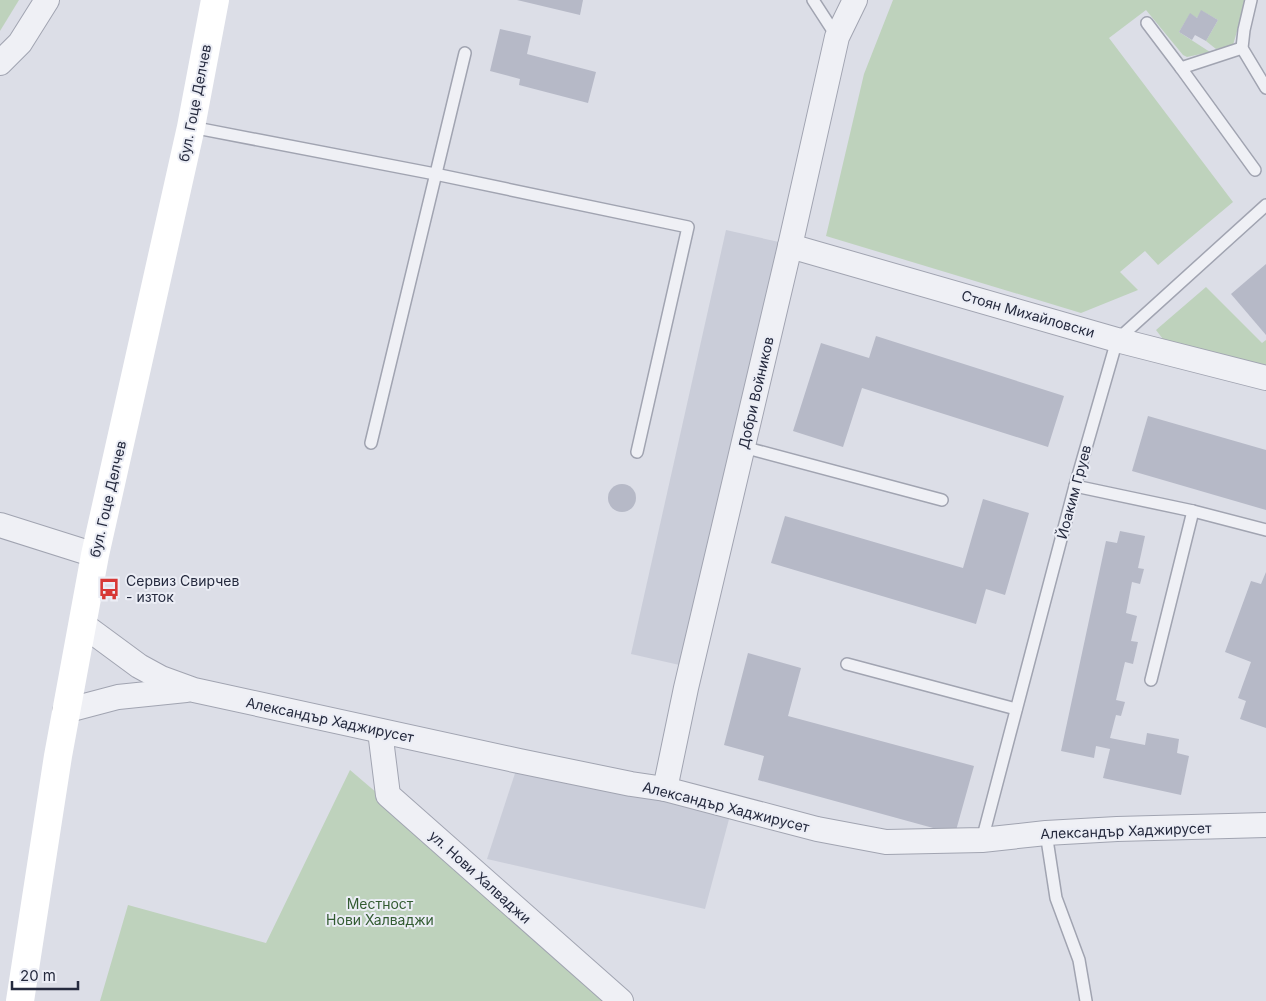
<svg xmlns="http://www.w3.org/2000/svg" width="1266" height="1001" viewBox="0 0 1266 1001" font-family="Inter,sans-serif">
	<rect width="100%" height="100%" fill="#dcdee7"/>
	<!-- built -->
	<g fill="#cacdd9">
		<path d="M726,230L779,242L684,666L631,654Z"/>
		<path d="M519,761L732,808L705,909L487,859Z"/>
	</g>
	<!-- green -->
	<g fill="#bed2bc">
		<path d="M0,0H19L0,31Z"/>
		<path d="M893,0H1246L1233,45L1216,49L1206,41L1218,20L1202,11L1197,18L1190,14L1179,32L1210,52L1187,57L1183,55L1146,10L1109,38L1233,202L1158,265L1145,251L1120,272L1138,290L1081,313L826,236L864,74Z"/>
		<path d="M1206,287L1262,343L1266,340V373L1166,343L1156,330Z"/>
		<path d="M350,770L621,1001H100L128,905L266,943Z"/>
	</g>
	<!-- building -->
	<g fill="#b6b9c7">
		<path d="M517,0H583L580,15Z"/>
		<path d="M1201,10L1218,20L1206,41L1195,35L1192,40L1179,32L1190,13L1197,18Z"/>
		<path d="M500,29L531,36L527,54L596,72L588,103L519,85L520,79L490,71Z"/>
		<path d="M1266,264V335L1231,294Z"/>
		<path d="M876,336L1064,396L1048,447L862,388L843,447L793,431L821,343L869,358Z"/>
		<path d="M1148,416L1266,450V510L1132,471Z"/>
		<circle cx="622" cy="498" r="14"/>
		<path d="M983,499L1029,513L1005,595L986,589L976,624L771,563L785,516L963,568Z"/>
		<path d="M1120,531L1145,536L1138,568L1144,569L1140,584L1132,582L1126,613L1137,616L1131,641L1138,642L1133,664L1125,662L1116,700L1125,702L1121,716L1116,715L1110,738L1145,745L1147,733L1179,739L1177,753L1189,756L1181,795L1103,778L1110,749L1096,746L1094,758L1061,751L1106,541L1117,543Z"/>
		<path d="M1266,572V728L1240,719L1246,701L1238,698L1251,662L1225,652L1251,581L1261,584Z"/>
		<path d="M748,653L801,668L788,716L974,766L955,834L758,780L764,756L724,745Z"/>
	</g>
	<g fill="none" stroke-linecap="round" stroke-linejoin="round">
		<!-- lane casing -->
		<g stroke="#a1a4b1" stroke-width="14">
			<g id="lane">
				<path d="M813,0L837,37"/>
				<path d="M1251,0L1244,30L1242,48L1266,88"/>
				<path d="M1147,23L1181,68"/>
				<path d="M1242,48L1181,68L1255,170"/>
				<path d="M191,127L435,174L688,227L637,452"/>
				<path d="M371,443L465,53"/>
				<path d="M743,447L942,500"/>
				<path d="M1075,486L1193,511L1266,530"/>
				<path d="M847,664L1016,709"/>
				<path d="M1151,680L1193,511"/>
				<path d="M1046,833L1056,898L1079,960L1086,1001"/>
				<path d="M982,840L1075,486L1117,340L1266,205"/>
			</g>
		</g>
		<!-- street casing -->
		<g stroke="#a1a4b1" stroke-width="26">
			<g id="street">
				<path d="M0,63L20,43L47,0"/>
				<path d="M790,246L1117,340L1266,378"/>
				<path d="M0,525L95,555"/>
				<path d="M82,624L139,666L161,678L194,690L519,761L631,784L665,789L817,829L886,842L982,840L1046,833L1117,829L1266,825"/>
				<path d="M65,711L118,697L186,690"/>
				<path d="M380,731L388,795L621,1001"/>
				<path d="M665,789L686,688L790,246L837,37L855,0"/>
			</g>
		</g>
		<!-- lane -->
		<use href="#lane" stroke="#eff0f5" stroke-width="11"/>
		<!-- street -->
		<use href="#street" stroke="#eff0f5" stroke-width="24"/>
		<!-- secondary -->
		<path stroke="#fff" stroke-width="28" d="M20,1001L58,756L95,555L191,127L215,0"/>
	</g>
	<!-- icons -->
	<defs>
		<g id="bus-bare" transform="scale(1.725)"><path d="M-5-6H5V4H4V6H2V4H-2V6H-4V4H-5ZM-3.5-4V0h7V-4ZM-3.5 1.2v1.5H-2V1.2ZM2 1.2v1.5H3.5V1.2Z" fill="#d73836" stroke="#ebedf5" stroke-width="2.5" paint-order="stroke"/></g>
	</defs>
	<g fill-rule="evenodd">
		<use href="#bus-bare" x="109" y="589"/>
	</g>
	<g text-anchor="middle" stroke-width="4" stroke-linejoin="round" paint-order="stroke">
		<!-- street labels -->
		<g font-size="14" fill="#252a3e" stroke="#ebedf5">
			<text transform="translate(195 103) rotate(-79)" y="5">бул. Гоце Делчев</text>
			<text transform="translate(1028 314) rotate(16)" y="5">Стоян Михайловски</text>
			<text transform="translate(756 393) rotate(-77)" y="5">Добри Войников</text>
			<text transform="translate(1074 492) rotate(-75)" y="5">Йоаким Груев</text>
			<text transform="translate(108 499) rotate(-77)" y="5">бул. Гоце Делчев</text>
			<text transform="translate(330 720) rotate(12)" y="5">Александър Хаджирусет</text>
			<text transform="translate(726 807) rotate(14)" y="5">Александър Хаджирусет</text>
			<text transform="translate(1126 831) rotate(-2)" y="5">Александър Хаджирусет</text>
			<text transform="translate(480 877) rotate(42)" y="5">ул. Нови Халваджи</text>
		</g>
		<!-- poi labels -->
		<g font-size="14" fill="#252a3e" stroke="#ebedf5" text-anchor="start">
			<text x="126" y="586">Сервиз Свирчев<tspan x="126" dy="16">- изток</tspan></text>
		</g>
		<!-- park labels -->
		<g font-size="14" fill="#325b31" stroke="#ebedf5">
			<text x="380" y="909">Местност<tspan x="380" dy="16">Нови Халваджи</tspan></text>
		</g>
	</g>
	<!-- scale -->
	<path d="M12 981v8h66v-8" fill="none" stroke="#252a3e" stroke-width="2.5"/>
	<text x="20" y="981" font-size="15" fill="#252a3e" stroke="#ebedf5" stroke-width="4" paint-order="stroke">20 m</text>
</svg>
